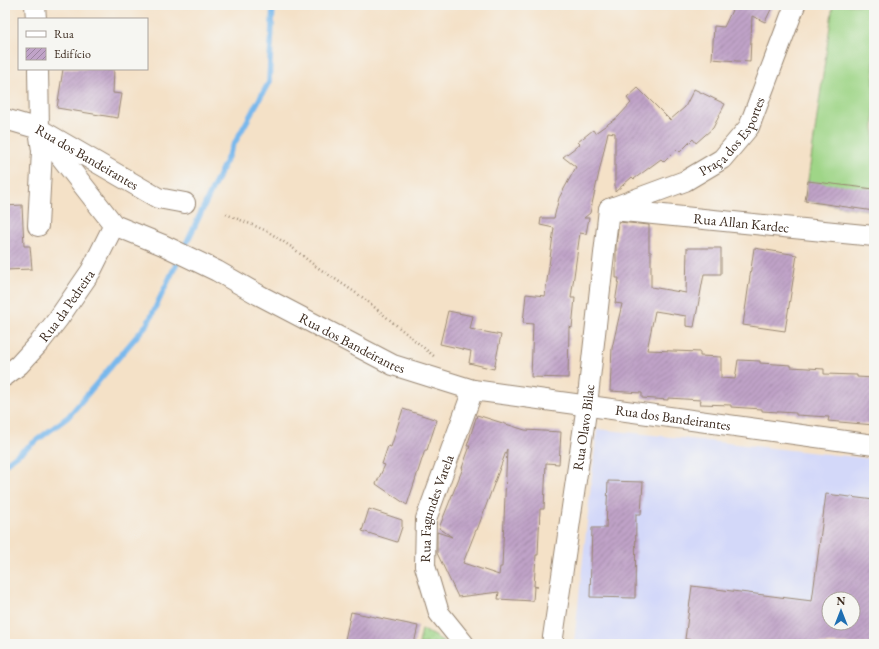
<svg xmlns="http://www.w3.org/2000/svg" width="879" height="649" viewBox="0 0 879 649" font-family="'EB Garamond',serif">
	<defs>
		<pattern id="park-dots" width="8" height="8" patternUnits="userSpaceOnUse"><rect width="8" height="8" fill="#9fd587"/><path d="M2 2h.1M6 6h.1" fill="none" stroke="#8ab774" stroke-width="1.8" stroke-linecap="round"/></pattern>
		<pattern id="building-hatch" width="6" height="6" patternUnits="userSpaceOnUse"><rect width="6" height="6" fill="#c0a3c8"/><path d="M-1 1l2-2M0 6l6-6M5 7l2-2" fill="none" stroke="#9d85a2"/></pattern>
	</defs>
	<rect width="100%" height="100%" fill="#f6f6f2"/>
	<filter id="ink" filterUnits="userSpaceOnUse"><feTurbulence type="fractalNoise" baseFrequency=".025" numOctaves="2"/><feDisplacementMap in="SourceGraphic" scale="8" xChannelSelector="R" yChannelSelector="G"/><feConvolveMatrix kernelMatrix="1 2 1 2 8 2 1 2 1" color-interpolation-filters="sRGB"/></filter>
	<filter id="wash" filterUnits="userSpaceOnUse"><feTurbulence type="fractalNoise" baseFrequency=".012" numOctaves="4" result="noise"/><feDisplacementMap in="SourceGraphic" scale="16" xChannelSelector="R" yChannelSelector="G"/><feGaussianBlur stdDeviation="0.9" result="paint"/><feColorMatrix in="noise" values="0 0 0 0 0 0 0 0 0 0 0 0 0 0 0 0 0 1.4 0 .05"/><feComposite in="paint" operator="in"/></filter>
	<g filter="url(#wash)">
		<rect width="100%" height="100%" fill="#f4e1c7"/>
		<!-- built -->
		<path fill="#d3d8f9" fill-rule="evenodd" d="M597,429L874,459V644H583L574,643ZM829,599H853V623H829Z"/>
		<!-- park -->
		<path fill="url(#park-dots)" stroke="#6d8052" d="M422,629L446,643L447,644H419Z"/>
		<!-- pitch -->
		<path fill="#9fd587" stroke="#6d8052" d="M833,5H874V211L805,201Z"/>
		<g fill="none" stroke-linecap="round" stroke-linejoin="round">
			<!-- stream -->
			<path stroke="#78b8ec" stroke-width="5.5" d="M5,464L68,417L148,323L233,146L269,82L273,5"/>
		</g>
		<g id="blocks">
			<!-- building -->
			<g fill="url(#building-hatch)" fill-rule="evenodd">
				<path d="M731,5H773L765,22L752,16L750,62L712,59L714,26L724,27L734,6Z"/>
				<path d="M63,69H114L113,93L122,94L118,118L57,108Z"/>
				<path d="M638,88L670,120L685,107L694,89L725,104L713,128L696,143L693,139L680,152L677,149L664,162L661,159L634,179L632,177L615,192V133L608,132L590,213L584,218H589L586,234L580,233L571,298H575L572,328L569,327L568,378L531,377L533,324L523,323L526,294L545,296L554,228L540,225L541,218H554L559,198L576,167L563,157L580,144L578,142L593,130L595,133L618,117L631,103L627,98Z"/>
				<path d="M808,181L874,189V211L805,201Z"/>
				<path d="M22,205L24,246H30L32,269L5,270V206Z"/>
				<path d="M619,222L649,225V252H651V287L686,293L687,248H721V274H704L694,327L686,326V316L655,311L647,350L700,352V356L721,357V378L735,379L738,360L760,361V363L791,365V367L824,369V374L857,375V377L874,378V425L828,421L829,417L796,415V413L762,411V409L731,407V405L700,404L701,400L668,398V400L642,398V393L610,391L612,348L622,304L615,303L619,278H616V245Z"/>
				<path d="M754,248L797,255L785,331L743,325Z"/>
				<path d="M448,311L473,316L470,329L501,335L494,369L469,363L471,351L440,344Z"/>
				<path d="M403,409L437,420L427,450H425L407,505L376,484L385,465L382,464L388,446L391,447Z"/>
				<path d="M477,415L525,430L561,432L559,464L546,463L544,509H540L538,555H536L534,586L538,587H534L533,601L498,599L499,592L458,597L437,553V532L452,537L439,528L463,468H462L470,446H467ZM507,449L502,567H500L499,575L463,563L476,530H477Z"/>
				<path d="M608,481L643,482L641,514H636L635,598L590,597L592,528H606Z"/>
				<path d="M826,494L874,500V644H724L685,639L692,586L812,601ZM829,599H853V623H829Z"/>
				<path d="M369,509L402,520V527L397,542L362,531Z"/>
				<path d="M351,612L418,626L414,644H344Z"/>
			</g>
		</g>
	</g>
	<g filter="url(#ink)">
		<use href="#blocks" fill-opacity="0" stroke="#988672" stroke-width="1"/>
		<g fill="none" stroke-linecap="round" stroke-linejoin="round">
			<!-- minor casing -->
			<g stroke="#988672" stroke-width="22">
				<g id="minor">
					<path d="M35,5L36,19"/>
					<path d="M38,69L39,129L42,151L38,226"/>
					<path id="s1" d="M5,119L39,129L158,198L185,203"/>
					<path id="s2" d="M39,129L114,225L163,245L217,271L259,295L393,365L473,390L874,445"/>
					<path id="s3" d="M609,209L685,181L722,159L749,127L795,5"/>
					<path id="s4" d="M613,210L874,236"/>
					<path id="s5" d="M5,376L19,365L40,342L58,319L91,271L114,225"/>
					<path id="s6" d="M464,644L439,613L425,566L426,519L473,390"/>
					<path id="s7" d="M552,644L587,405L609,209"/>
				</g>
			</g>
			<!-- path -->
			<path stroke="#988672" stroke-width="2.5" stroke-dasharray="1 3" stroke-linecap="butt" d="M226,214L267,231L293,248L314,265L362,297L435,357"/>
			<!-- minor -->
			<use href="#minor" stroke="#fff" stroke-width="20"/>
		</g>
	</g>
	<g text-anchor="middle" stroke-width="4" stroke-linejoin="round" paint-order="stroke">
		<!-- street labels -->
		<g font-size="14" fill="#3b2a1e" stroke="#f6f6f2">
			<text dy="5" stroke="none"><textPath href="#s3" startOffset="148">Praça dos Esportes</textPath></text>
			<text dy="5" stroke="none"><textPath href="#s1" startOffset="91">Rua dos Bandeirantes</textPath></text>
			<text dy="5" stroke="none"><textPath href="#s4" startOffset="129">Rua Allan Kardec</textPath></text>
			<text dy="5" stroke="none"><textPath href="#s5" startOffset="94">Rua da Pedreira</textPath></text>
			<text dy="5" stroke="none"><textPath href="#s2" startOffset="388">Rua dos Bandeirantes</textPath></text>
			<text dy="5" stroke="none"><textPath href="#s2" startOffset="720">Rua dos Bandeirantes</textPath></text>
			<text dy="5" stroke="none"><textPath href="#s7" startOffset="219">Rua Olavo Bilac</textPath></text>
			<text dy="5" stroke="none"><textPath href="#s6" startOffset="148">Rua Fagundes Varela</textPath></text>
		</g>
	</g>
	<!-- margin -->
	<rect width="879" height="649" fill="none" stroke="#f6f6f2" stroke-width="20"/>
	<!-- legend -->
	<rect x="18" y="18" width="130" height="52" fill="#f6f6f2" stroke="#aba49d"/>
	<rect x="26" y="31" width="20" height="6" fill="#ffffff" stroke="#aba49d"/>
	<text x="54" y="38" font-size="12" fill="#3b2a1e">Rua</text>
	<rect x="26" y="48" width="20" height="12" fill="url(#building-hatch)" stroke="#aba49d"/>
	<text x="54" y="58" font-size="12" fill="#3b2a1e">Edifício</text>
	<!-- north arrow -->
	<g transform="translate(841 611)"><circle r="19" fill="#f6f6f2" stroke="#aba49d"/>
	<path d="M0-3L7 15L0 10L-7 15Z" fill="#1f6fb2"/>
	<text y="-6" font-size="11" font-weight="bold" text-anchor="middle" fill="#3b2a1e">N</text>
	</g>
</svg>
